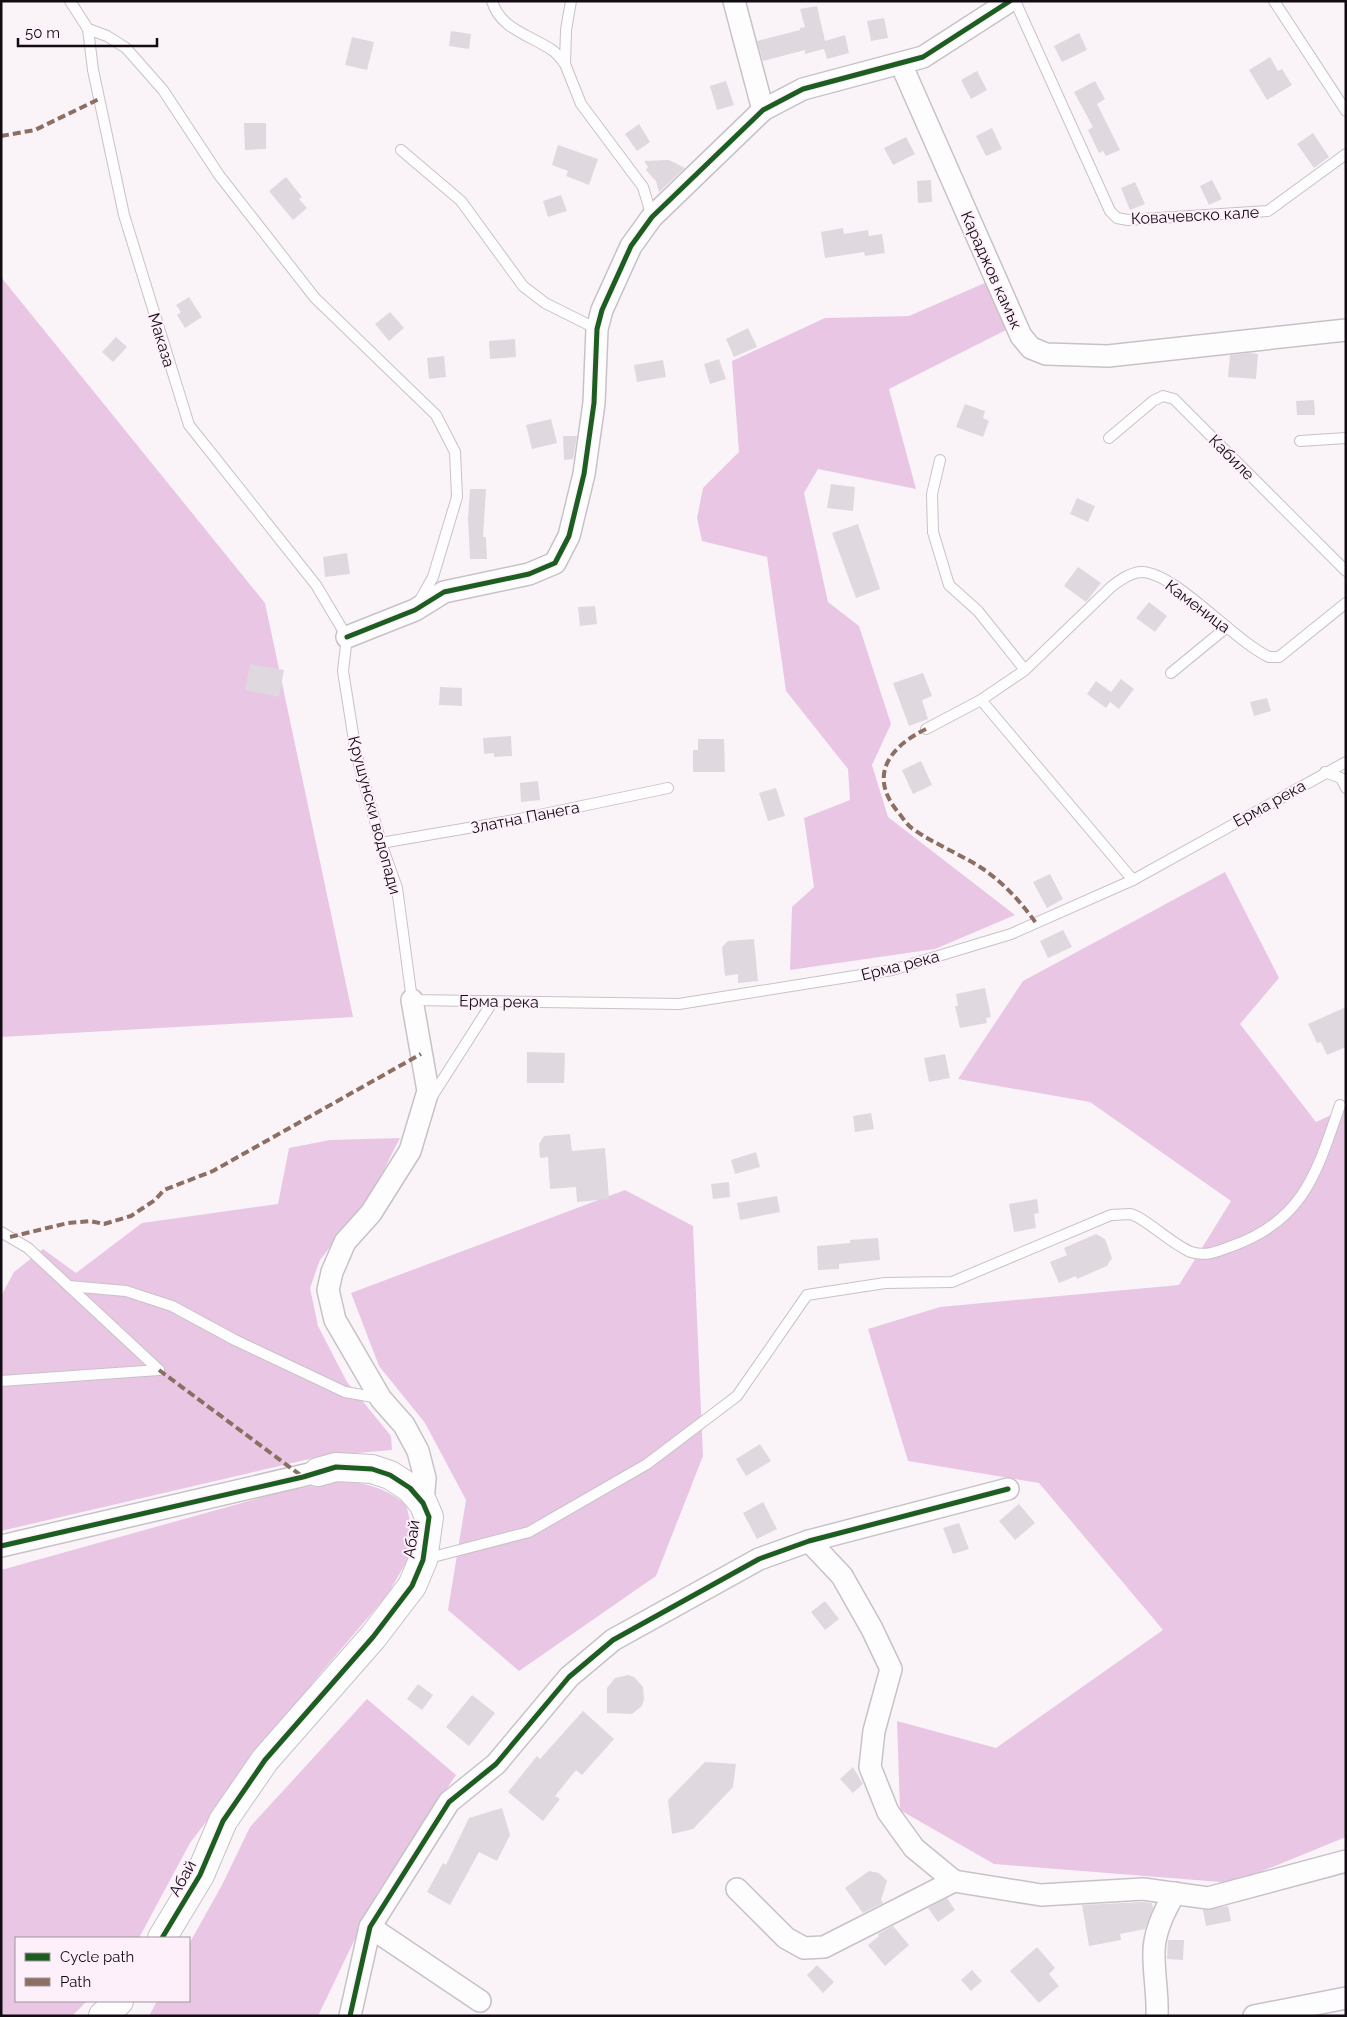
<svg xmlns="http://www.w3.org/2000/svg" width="1347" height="2017" viewBox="0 0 1347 2017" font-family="Raleway,sans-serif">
	<rect width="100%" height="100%" fill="#faf4f9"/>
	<!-- forest -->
	<g fill="#e9c7e4">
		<path d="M1003,275L1018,324L889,389L916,489L818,469L804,493L828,602L859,626L891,724L872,765L888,817L1015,915L935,949L790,970L792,907L814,887L804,818L850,800L848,769L786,691L767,557L702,541L697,518L703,488L739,452L732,361L825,318L909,316Z"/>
		<path d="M1,277L265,603L353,1017L1,1037Z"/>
		<path d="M1225,872L1279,978L1240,1024L1316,1122L1346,1108V1837L1233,1883L994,1864L900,1810L897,1721L996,1748L1163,1630L1039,1483L908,1461L868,1329L940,1307L1179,1285L1231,1201L1090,1102L958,1079L1023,981Z"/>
		<path d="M400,1138L372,1193L320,1260L310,1288L318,1326L347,1382L391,1436L392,1450L322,1456L1,1531V1296L14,1272L43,1249L76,1273L142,1223L278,1204L289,1148L330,1140Z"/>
		<path d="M625,1190L693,1226L703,1456L656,1576L519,1671L448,1610L466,1500L425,1423L379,1366L351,1293Z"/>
		<path d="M340,1481C368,1483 382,1487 406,1504L412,1529L408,1559L388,1594L314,1681L190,1843L139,1938H16V2001H87L72,2016H1V1570L281,1492Z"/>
		<path d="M367,1699L456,1775L377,1893L318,2016H149L157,2001H189V1944L222,1885L250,1827Z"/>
	</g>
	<!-- building -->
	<g fill="#e0d8df">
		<path d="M817,6L825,41L845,35L849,53L827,59L824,49L805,54V50L763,61L757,41L800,30V28L805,27L800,9Z"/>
		<path d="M884,18L888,38L871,41L867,21Z"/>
		<path d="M451,31L471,34L469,49L449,46Z"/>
		<path d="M1079,33L1087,50L1062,62L1054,46Z"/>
		<path d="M352,37L374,42L367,70L345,65Z"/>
		<path d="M1270,57L1278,71L1282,69L1292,85L1267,100L1249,70Z"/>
		<path d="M977,71L987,90L971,99L961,80Z"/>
		<path d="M726,81L734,105L717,110L710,86Z"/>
		<path d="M1095,81L1105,99L1097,104L1120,150L1106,156L1103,151L1099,153L1088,130L1093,127L1074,92Z"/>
		<path d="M244,123H266V149L245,150Z"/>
		<path d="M639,124L650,142L637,151L625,134Z"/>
		<path d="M992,128L1002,149L986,156L976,136Z"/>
		<path d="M1313,133L1329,157L1314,168L1297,144Z"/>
		<path d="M906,137L915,154L893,165L884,148Z"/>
		<path d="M558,145L598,159L589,185L566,176L568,171L552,165Z"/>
		<path d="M669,160L685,168L659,192L656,181L646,170L648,167L644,161Z"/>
		<path d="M286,177L302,197L299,199L307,208L293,220L269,191Z"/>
		<path d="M931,180L932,202L918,203L917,181Z"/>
		<path d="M1212,180L1222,199L1209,205L1200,186Z"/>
		<path d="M1135,182L1145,204L1130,210L1121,188Z"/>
		<path d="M561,195L567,211L548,217L543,201Z"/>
		<path d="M843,228L844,234L868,230L869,236L882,234L885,253L865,256L864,252L825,258L821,232Z"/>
		<path d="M189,297L202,317L185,328L177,315L181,312L176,305Z"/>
		<path d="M390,312L404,328L389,341L375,324Z"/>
		<path d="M748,328L757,347L734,357L726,339Z"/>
		<path d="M116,337L127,347L113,362L102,352Z"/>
		<path d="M515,339L516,357L490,359L489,341Z"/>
		<path d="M1249,353L1258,354L1256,379L1228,377L1230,355Z"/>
		<path d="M444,356L446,377L429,379L427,358Z"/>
		<path d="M719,359L726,379L710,384L704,364Z"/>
		<path d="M663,360L666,377L637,382L634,365Z"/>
		<path d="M1314,400L1315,415H1297L1296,401Z"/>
		<path d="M965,404L985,411L983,418L989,421L983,437L956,427Z"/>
		<path d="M551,419L557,443L532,449L526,425Z"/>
		<path d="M563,436H577L573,459L564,460Z"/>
		<path d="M831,484L855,487L853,511L827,508Z"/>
		<path d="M470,489H486L483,537H486L487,559H470L468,518Z"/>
		<path d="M1077,498L1095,506L1088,522L1070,514Z"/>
		<path d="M858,524L880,589L856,598L832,533Z"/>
		<path d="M347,553L350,574L325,577L323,557Z"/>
		<path d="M1078,567L1101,583L1086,602L1064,586Z"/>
		<path d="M1149,602L1167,616L1155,632L1136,618Z"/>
		<path d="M595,606L597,624L580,626L578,607Z"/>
		<path d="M250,664L284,670L279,697L245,690Z"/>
		<path d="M923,673L932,696L922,700L928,719L909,726L893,683Z"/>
		<path d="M1121,679L1134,689L1119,709L1110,702L1106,708L1087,694L1096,681L1111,692Z"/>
		<path d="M440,687L462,688V706L439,705Z"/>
		<path d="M1267,698L1271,711L1254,716L1250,702Z"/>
		<path d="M511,736L512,756L494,757V753L484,754L483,738Z"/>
		<path d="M698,739H724L725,772H693V750H698Z"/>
		<path d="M921,761L932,785L913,794L902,770Z"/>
		<path d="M538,781L540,800L521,802L520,783Z"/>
		<path d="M776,788L785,816L768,821L759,793Z"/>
		<path d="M1050,874L1063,899L1047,908L1033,882Z"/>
		<path d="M1063,930L1072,947L1048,958L1040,941Z"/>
		<path d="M754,939L758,981L738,983V974L725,976L722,947L728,941Z"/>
		<path d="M985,988L991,1017L986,1018L987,1023L960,1028L955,1006H958L956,994Z"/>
		<path d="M1346,1007V1047L1327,1055L1321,1042L1317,1043L1308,1024Z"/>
		<path d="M527,1052L565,1053L564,1083H527Z"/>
		<path d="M945,1054L950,1078L929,1082L924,1058Z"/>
		<path d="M871,1113L874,1129L855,1132L853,1116Z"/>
		<path d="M570,1134L572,1151L605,1148L609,1199L577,1202L576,1187L550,1189L548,1157L540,1158L539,1144L544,1136Z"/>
		<path d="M756,1152L760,1167L735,1174L731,1160Z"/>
		<path d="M729,1182L730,1197L713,1199L711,1184Z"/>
		<path d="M777,1196L780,1212L740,1220L737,1203Z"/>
		<path d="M1037,1199L1039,1213L1034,1214L1036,1228L1014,1232L1009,1204Z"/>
		<path d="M1096,1234L1105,1239L1112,1258L1107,1266L1077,1279L1076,1276L1059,1283L1050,1262L1067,1255L1064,1248Z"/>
		<path d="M878,1238L880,1260L839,1264V1269L818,1270L817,1246L850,1243V1240Z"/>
		<path d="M760,1444L771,1461L746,1476L736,1459Z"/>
		<path d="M763,1502L777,1529L757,1539L743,1513Z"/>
		<path d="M1019,1504L1035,1523L1015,1540L999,1521Z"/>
		<path d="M959,1523L969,1549L953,1554L943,1528Z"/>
		<path d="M825,1601L839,1619L825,1630L811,1612Z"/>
		<path d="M628,1675L634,1677L643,1687L644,1699L642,1706L632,1714L607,1713V1688L615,1678Z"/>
		<path d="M418,1684L433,1695L422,1710L407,1699Z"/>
		<path d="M472,1695L495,1713L469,1746L446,1727Z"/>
		<path d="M583,1711L614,1739L582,1775L576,1770L555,1796L560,1799L543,1821L508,1792L537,1756L540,1759Z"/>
		<path d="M705,1762L736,1764L733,1787L693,1829L672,1834L668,1800Z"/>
		<path d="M853,1767L863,1784L853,1793L840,1779Z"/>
		<path d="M502,1808L510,1835L497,1861L479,1852L450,1905L427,1892L443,1863L446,1865L469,1818Z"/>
		<path d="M869,1871L879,1873L887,1881L881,1900L883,1903L863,1913L845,1888Z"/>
		<path d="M947,1898L955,1910L938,1922L928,1908Z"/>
		<path d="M1142,1902L1152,1903L1153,1908L1145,1929L1120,1934L1121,1940L1089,1946L1082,1905Z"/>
		<path d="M1228,1906L1231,1921L1206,1926L1203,1910Z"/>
		<path d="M893,1926L909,1945L885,1966L868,1945L879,1936L878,1934Z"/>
		<path d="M1168,1940H1184L1183,1960L1167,1959Z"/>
		<path d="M1037,1947L1055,1968L1049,1974L1059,1986L1039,2003L1010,1971Z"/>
		<path d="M817,1965L834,1982L823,1993L807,1975Z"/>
		<path d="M972,1970L982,1981L971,1991L961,1980Z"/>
	</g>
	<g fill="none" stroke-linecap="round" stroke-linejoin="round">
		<!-- lane casing -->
		<g stroke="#c8c2c8" stroke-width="12">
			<g id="lane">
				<path d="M70,1L88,29L93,70L124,215L189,425L316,585L347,637L343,671L356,753L381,843L397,888L412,1000L679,1004L892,970L1011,934L1133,880L1346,762"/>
				<path d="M492,1C500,29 530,35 552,50C557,53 561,59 565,64"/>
				<path d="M571,1L566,30L565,64L581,104L643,187L652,217"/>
				<path d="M1015,1L1110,211L1117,218L1128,220L1268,211L1346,154"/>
				<path d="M1274,1L1346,111"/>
				<path d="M88,29L107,36L126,48L163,90L219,175L315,298L436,415L455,452L457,497L433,577L419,602"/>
				<path d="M401,150L461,201L523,286L545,303L597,329"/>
				<path d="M1109,438L1153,401L1163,396L1174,399L1346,571"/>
				<path d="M1300,441L1346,438"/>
				<path d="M940,460L932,494L933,532L949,585L978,611L1025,670"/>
				<path d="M1171,673L1227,627"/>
				<path d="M981,700L1025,670L1111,587C1120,580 1131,572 1142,572C1176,573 1234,641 1269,657H1279L1346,603"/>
				<path d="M926,729L981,700L1133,880"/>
				<path d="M1325,772L1341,778L1346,788"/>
				<path d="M381,843L520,819L668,788"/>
				<path d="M431,1098L493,1001"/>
				<path d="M1,1232L28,1248L159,1370"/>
				<path d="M69,1286L126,1291L172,1306L235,1340L345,1392L379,1398"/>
				<path d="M1,1381L159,1370"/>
				<path d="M425,1559L529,1532L647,1464L737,1396L807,1295L885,1283L952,1282L1111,1215C1117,1215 1124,1214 1130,1214C1143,1216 1174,1246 1191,1252C1206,1257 1219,1251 1232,1246C1305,1220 1317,1171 1340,1105"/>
			</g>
		</g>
		<!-- street casing -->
		<g stroke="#c8c2c8" stroke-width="24">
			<g id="street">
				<path d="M734,1L763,110"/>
				<path d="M901,64L1021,336L1031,348L1046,354L1108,356L1346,330"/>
				<path d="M347,637L415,610L444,592L529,574L555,563L569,536L584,474L594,403L597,329L602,310L631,246L652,217L763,110L803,89L923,57L1010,1"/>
				<path d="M412,1000L428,1091L410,1151L371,1213L345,1242L332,1272L328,1290L335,1320L381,1399L404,1425L418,1451L425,1478L423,1503"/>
				<path d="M809,1541L842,1576L872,1629L891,1669L874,1731L870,1767L888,1812L914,1848L954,1881"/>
				<path d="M1,1546L318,1472"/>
				<path d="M737,1889L786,1938L804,1948L824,1947L954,1881L1041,1895L1143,1889L1208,1898L1346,1861"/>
				<path d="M370,1927L480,2001"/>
				<path d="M350,2016L370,1927L449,1802L496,1764L569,1677L613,1640L759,1559L809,1541L1008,1489"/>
				<path d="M1157,2016C1158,1995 1154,1977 1154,1956C1153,1935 1164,1911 1175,1893"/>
				<path d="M1254,2016L1346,1998"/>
			</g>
		</g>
		<!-- secondary casing -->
		<g stroke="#c8c2c8" stroke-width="30">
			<g id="secondary">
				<path d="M162,1938L200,1875L223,1821L265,1760L373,1637L412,1586L423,1560L429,1517L423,1503L410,1488L390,1475L372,1469L336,1467L318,1472"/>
				<path d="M103,2016L119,2001"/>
			</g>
		</g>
		<!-- lane -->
		<use href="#lane" stroke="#fefdfe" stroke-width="10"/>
		<!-- street -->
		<use href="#street" stroke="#fefdfe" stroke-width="21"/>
		<!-- secondary -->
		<use href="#secondary" stroke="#fefdfe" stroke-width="28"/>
		<!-- quiet -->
		<g stroke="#8d6e63" stroke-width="4" stroke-dasharray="8 4" stroke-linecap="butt">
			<path d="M1,136L35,130L99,99"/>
			<path d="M926,729C889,747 868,776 898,812C903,818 907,825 913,829C936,845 958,853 980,867C1003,882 1020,901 1036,923"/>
			<path d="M10,1237L68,1223L90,1221L104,1224L131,1216L155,1200L164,1190L213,1171L421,1054"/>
			<path d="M159,1370L303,1477"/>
		</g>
		<!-- cycleway casing -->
		<g stroke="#fef0fb" stroke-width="8">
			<g id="cycleway">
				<path d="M347,637L415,610L444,592L529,574L555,563L569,536L584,474L594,403L597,329L602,310L631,246L652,217L763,110L803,89L923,57L1010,1"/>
				<path d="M1,1546L303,1477L336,1467L372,1469L390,1475L410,1488L423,1503L429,1517L423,1560L412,1586L373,1637L265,1760L223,1821L200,1875L162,1938"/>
				<path d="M350,2016L370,1927L449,1802L496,1764L569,1677L613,1640L759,1559L809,1541L1008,1489"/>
			</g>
		</g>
		<!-- cycleway -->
		<use href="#cycleway" stroke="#1b5e20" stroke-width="5"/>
	</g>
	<g text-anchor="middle" stroke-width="4" stroke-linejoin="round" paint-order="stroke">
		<!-- street labels -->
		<g font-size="16" fill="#130b12" stroke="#fef0fb">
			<text transform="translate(1195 215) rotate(-3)" y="6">Ковачевско кале</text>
			<text transform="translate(992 270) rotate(66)" y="6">Караджов камък</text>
			<text transform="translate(162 340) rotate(73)" y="6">Маказа</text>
			<text transform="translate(1232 457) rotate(45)" y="6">Кабиле</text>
			<text transform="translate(1198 606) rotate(37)" y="6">Каменица</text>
			<text transform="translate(1269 803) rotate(-29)" y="6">Ерма река</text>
			<text transform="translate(375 815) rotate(75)" y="6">Крушунски водопади</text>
			<text transform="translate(525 817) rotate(-11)" y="6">Златна Панега</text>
			<text transform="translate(900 965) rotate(-14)" y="6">Ерма река</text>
			<text transform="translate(499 1001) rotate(1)" y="6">Ерма река</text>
			<text transform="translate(411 1539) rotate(-82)" y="6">Абай</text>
			<text transform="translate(182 1878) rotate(-61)" y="6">Абай</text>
		</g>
	</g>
	<!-- border -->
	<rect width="1347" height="2017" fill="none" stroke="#130b12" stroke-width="5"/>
	<!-- legend -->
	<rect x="15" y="1937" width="175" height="65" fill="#fef0fb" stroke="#a0949e"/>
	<rect x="25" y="1953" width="25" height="8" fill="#1b5e20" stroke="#a0949e"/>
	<text x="60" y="1962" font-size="15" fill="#130b12">Cycle path</text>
	<rect x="25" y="1978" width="25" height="8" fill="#8d6e63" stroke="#a0949e"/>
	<text x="60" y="1987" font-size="15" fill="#130b12">Path</text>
	<!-- scale -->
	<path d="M18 38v8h139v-8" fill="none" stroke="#130b12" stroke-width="2.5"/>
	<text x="25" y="38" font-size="15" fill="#130b12" stroke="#fef0fb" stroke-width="4" paint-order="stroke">50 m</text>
</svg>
